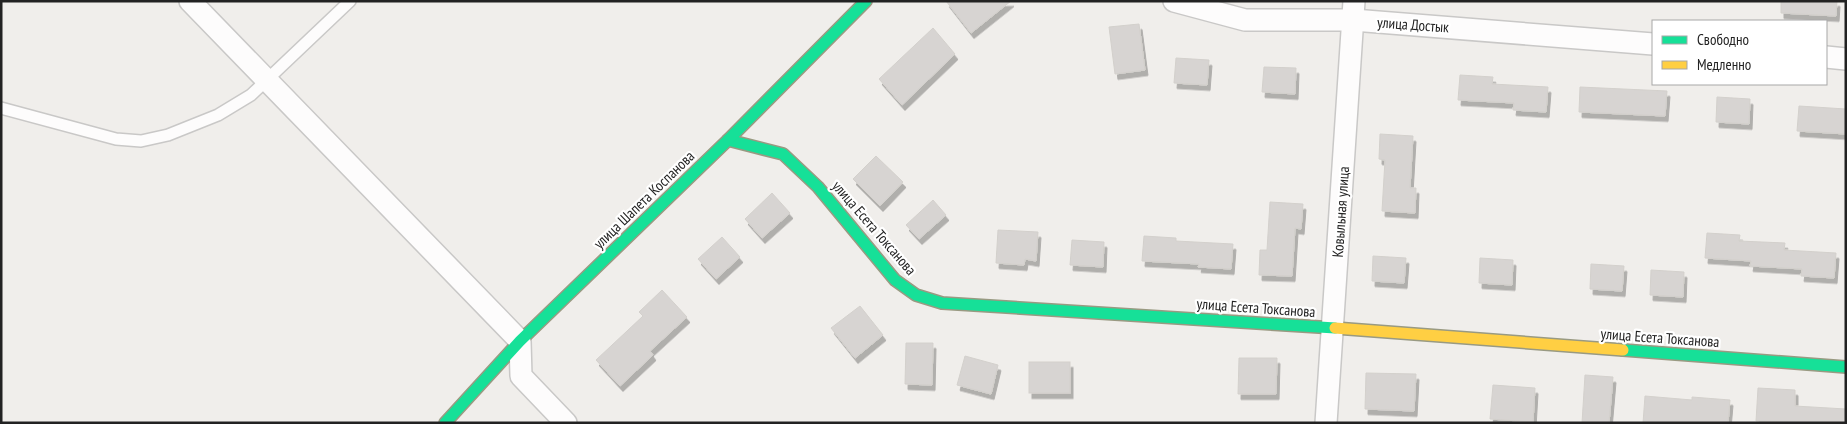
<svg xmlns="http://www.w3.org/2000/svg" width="1847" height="424" viewBox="0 0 1847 424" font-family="'PT Sans Narrow',sans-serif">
	<defs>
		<filter id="shadow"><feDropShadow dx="3" dy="5.5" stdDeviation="0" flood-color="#0004"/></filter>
	</defs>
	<rect width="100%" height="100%" fill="#f0eeeb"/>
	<!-- building -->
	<g fill="#d7d4d2" stroke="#d3d0cc" filter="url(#shadow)">
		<path d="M946,1H1011L971,33Z"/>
		<path d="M1781,1H1837L1836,16L1781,13Z"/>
		<path d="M1139,24L1145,70L1115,74L1109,27Z"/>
		<path d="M933,28L955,54L902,105L879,79Z"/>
		<path d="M1176,58L1209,60L1207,85L1174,83Z"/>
		<path d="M1264,67L1296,68L1295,94L1262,92Z"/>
		<path d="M1460,75L1493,77L1492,84L1548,87L1546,112L1513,110L1514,103L1458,100Z"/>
		<path d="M1580,87L1667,91L1665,116L1579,112Z"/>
		<path d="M1717,97L1750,99L1749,124L1716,122Z"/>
		<path d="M1799,106L1846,109V134L1797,131Z"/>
		<path d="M1380,134L1413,136L1410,188H1416L1415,213L1382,211L1385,160L1379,159Z"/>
		<path d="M876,156L903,182L880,206L853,179Z"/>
		<path d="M772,193L790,213L762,238L745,219Z"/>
		<path d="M933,200L946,215L919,239L906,225Z"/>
		<path d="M1270,202L1303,204L1301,229L1295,228L1292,276L1259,275L1260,250H1267Z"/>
		<path d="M998,230L1038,232L1036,261L1025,259L1024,265L996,263Z"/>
		<path d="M1707,233L1740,235L1739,241L1785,243L1784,250L1836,253L1834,278L1801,276L1802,269L1750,266L1751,261L1705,258Z"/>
		<path d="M1144,236L1176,238V241L1233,244L1231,269L1198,267L1199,264L1142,261Z"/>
		<path d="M722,237L740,257L716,279L698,259Z"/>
		<path d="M1072,240L1104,242L1103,267L1070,265Z"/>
		<path d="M1373,256L1406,258L1404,283L1372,281Z"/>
		<path d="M1480,258L1513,260L1512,285L1479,283Z"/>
		<path d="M1591,264L1624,266L1622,291L1590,289Z"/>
		<path d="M1651,270L1684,272L1683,297L1650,295Z"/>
		<path d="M662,290L687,317L650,351L653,355L620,386L596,360L643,316L639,312Z"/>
		<path d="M860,306L883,335L855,358L831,328Z"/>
		<path d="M906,343H933L932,385L905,384Z"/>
		<path d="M965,356L998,365L991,394L957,385Z"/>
		<path d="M1239,358H1277L1276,394H1238Z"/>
		<rect x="1029" y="362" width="41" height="31"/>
		<path d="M1366,373L1416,374L1414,411L1365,409Z"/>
		<path d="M1585,375L1613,377L1609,423H1582Z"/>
		<path d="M1493,385L1535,388L1533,422L1490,419Z"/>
		<path d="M1758,388L1795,390V406L1846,409V423L1756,421Z"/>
		<path d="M1645,396L1692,400V397L1730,400L1728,423H1643Z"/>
	</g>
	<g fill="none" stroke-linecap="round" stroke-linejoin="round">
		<!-- lane casing -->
		<g stroke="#c9c8c7" stroke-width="14">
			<path id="lane" d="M1,108L116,139L141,141L168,135L218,115L251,95L350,1"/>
		</g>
		<!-- street casing -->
		<g stroke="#c9c8c7" stroke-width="24">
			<g id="street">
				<path d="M190,1L520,341L521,376L566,423"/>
				<path d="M1174,1L1245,20H1353L1653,44"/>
				<path d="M1826,57L1846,59"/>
				<path d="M1326,423L1354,1"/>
			</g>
		</g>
		<!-- fast casing -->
		<g stroke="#999a82" stroke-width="14">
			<g id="fast">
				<path d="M728,140L783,154L818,187L895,280L916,295L942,303L1335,328"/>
				<path d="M1623,350L1846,367"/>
				<path d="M445,423L520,341L728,140L866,1"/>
			</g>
		</g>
		<!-- slow casing -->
		<g stroke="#999a82" stroke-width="14">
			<path id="slow" d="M1335,328L1623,350"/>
		</g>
		<!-- lane -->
		<use href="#lane" stroke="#fdfcfc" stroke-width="11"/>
		<!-- street -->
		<use href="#street" stroke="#fdfcfc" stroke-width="21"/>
		<!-- fast -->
		<use href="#fast" stroke="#16e098" stroke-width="11"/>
		<!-- slow -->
		<use href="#slow" stroke="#ffcf43" stroke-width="11"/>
	</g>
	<g text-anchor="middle" stroke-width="4.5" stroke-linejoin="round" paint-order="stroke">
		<!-- street labels -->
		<g font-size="15" fill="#222" stroke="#fff">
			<text transform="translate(1413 25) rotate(4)" y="5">улица Достык</text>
			<text transform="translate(644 200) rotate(-44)" y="5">улица Шапета Коспанова</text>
			<text transform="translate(1341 212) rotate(-86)" y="5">Ковыльная улица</text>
			<text transform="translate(874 228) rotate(49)" y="5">улица Есета Токсанова</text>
			<text transform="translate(1256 308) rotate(4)" y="5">улица Есета Токсанова</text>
			<text transform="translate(1660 338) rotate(4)" y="5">улица Есета Токсанова</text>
		</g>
	</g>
	<!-- border -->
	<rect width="1847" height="424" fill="none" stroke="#222222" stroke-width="5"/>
	<!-- legend -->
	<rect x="1652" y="20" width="175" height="65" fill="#ffffff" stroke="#a7a7a7"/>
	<rect x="1662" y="36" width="25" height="8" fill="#16e098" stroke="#a7a7a7"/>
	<text x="1697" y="45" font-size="15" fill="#222222">Свободно</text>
	<rect x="1662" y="61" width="25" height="8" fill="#ffcf43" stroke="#a7a7a7"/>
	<text x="1697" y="70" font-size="15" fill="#222222">Медленно</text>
</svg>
